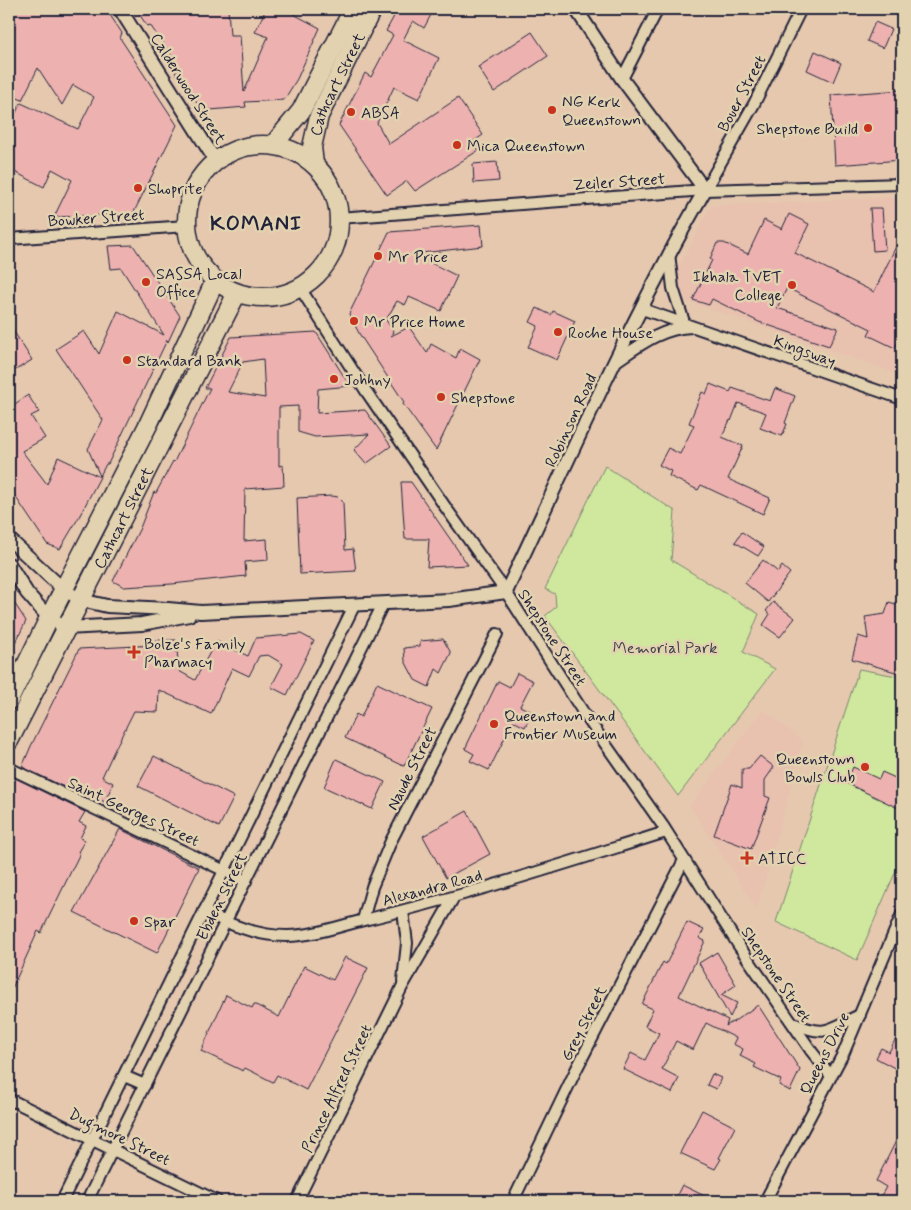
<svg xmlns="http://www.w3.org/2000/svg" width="911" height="1210" viewBox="0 0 911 1210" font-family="Mynerve,sans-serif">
	<rect width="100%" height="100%" fill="#e6c8af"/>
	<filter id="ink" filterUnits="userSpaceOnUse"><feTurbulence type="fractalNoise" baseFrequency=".02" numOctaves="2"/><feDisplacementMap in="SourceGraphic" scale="10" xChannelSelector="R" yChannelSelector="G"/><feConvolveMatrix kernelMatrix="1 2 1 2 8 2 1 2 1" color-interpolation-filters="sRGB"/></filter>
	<g filter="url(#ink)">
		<!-- built -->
		<g fill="#e8c1af">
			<path d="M902,197V375L684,300L678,270L711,206Z"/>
			<path d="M763,710L803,741L757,909L690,806Z"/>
		</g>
		<!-- green -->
		<g fill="#cfe89e" stroke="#78856c">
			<path d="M605,466L675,511L671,560L759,614L743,652L775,669L678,796L545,616L556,607L555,594L545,589Z"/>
			<path d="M859,669L902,677V857L857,960L776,922Z"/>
		</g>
		<!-- building -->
		<g fill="#edb2b0" stroke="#22223b" fill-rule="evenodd">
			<path d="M9,9H106L122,33L120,38L177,125L133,214L54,217L72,180L52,169L44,187L9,169V126L21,103L78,129L94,97L73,85L62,105L38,68L22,100L9,94Z"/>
			<path d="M136,9H228L230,35H240L244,92L268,37L255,32L266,9H284L320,28L297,79L284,100L245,102L246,107L210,110L197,103L175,72L180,68L150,25L147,26Z"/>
			<path d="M398,9H434L424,28L413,21L403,40L439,58L419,99L394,87L377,123L389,144L458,98L483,135L471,143L479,150L415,191L407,181L387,195L339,125L365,73L371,77L393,35L386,31Z"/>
			<path d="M875,22L891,29L883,48L867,41Z"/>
			<path d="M532,32L548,56L494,92L478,67Z"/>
			<path d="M815,51L841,63L833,82L807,70Z"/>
			<path d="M902,90V160L835,165L831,95Z"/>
			<path d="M497,162L499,181L474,183L473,164Z"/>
			<path d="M870,208H882L885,250L873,251Z"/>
			<path d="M789,214L809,224L795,253L874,292L902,234V332L895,348L868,335L871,329L787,288L777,308L838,328L829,346L759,322L712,299L709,305L693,300L712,260L710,259L717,243H724L748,254L764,220L782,229Z"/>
			<path d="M481,225L483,246L413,254L457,276L441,311L409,297L405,305L397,301L386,320L393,331L391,336L409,327L427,353L431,344L456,358L460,348L480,359L436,450L403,404L404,402L360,335L349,314L389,232Z"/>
			<path d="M133,245L180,316L168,342L167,340L108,464H106L100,476L88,449L103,420L56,349L84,331L99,354L118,311L164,335L121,268L111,269L108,246Z"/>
			<path d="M537,308L551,315L553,311L575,321L557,360L528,347L538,326L530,322Z"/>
			<path d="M9,324L32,360L9,374Z"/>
			<path d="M316,332L350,386L318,389L317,413L365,410L391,446L366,464L354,450L369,434L315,437L298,432V406L279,407V466L283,465L284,486L245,489L244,541L267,539L268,560L245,562L246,576L172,584L124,587L113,581L140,528L154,492L156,493L173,461L174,462L210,388H205L231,337ZM263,359L265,398L228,392L243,362Z"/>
			<path d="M710,384L730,392L732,388L770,401L775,388L795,396L785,423L787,424L782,436L760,428L766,413L738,403L731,421L730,420L722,437L743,446L728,479L770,498L763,514L701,485L698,490L669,476L671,471L659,465L668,448L680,454L694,425L689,423L702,392L706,394Z"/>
			<path d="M28,395L39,412L31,416L45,438L22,451L47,484L58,457L100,477L79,517L60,549L47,544L9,487V408Z"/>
			<path d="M401,482H411L468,565L427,567L429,539H405Z"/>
			<path d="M332,496L338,497L343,502L345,550L353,549L356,571L300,574L297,498Z"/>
			<path d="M742,532L764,547L758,556L735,542Z"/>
			<path d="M763,560L778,572L782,566L790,573L768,602L745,583Z"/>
			<path d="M9,595L26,621L9,656Z"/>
			<path d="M773,602L795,618L780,637L763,625L770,614L766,611Z"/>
			<path d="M889,602L902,606V674L852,659L858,636L868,639L865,617L885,614Z"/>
			<path d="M301,634L314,641L287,695L271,687L283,664L268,655L259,656L249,676L232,668L211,714L159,690L158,712L134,711L115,749L102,777L113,783L105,802L93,796L91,800L22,767L31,746L79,649L156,645V640H176L179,671L195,680L216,641L248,656L256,638Z"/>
			<path d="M443,639L451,653L441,673L436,669L429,687L415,680L405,661L404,648L420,646V641Z"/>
			<path d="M517,673L533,681L520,706L532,712L525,727L513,721L489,770L470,761L474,754L465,749L498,681L510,687Z"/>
			<path d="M377,683L432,709L404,766L345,738L356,714L361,717Z"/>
			<path d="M154,756L234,797L219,827L138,786Z"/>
			<path d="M760,756L774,767L765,780V796L770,798L751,849L714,835L732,784L742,788V769H749Z"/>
			<path d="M336,759L385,782L372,809L324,787Z"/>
			<path d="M853,767L879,779L882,772L902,781V798L898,808L846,783Z"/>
			<path d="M11,776L85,812L79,822L86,826L80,838L85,840L78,852L80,853L41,933L38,931L9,995V781Z"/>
			<path d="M467,811L490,854L446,878L423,836Z"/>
			<path d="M120,829L199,868L157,953L74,912Z"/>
			<path d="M687,922L704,930L699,938L705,941L679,996L728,1020L726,1026L732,1022L734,1023L733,1022L758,1005L800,1070L790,1091L779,1085L781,1080L754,1067L756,1064L740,1056L743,1049L733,1044L736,1038L706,1023L693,1050L676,1041L662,1069L679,1078L672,1093L623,1069L631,1053L645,1060L659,1033L645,1026L653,1009L642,1004L663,962L666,964Z"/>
			<path d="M717,952L736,985L721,995L737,1003L730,1017L699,963Z"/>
			<path d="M345,957L368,968L306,1090L277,1075L273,1082L245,1068L243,1071L201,1051L226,995L252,1008L254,1004L279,1017L304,966L333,980Z"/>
			<path d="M895,1040L902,1044V1072L876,1058L881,1048L889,1052Z"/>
			<path d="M712,1074L721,1078L716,1089L707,1085Z"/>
			<path d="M702,1110L735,1127L719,1158L721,1159L715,1169L680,1153Z"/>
			<path d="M902,1129V1201H878L886,1187L876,1181Z"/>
			<path d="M682,1185L715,1201H674Z"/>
		</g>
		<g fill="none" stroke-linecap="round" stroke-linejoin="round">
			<!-- minor casing -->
			<g stroke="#22223b" stroke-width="14">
				<g id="minor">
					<path d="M622,79L658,9"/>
					<path d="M705,190L754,104L801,9"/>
					<path d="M339,218L705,190L902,184"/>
					<path d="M9,239L186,226"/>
					<path d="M669,253L673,288L684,322"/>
					<path d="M300,288L366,391L446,508L506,592L585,715L663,826L739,946L812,1052L831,1076"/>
					<path d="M642,309L902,399"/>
					<path d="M615,362C640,345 661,328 692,327"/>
					<path d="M9,768L246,881"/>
					<path d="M204,911C229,925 257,936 287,936C313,936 339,926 364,920C466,896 566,863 666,832"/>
					<path d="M403,911L407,943L403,981"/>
					<path d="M363,920L372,887L391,841L497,634"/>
					<path d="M793,1023C827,1038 829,1029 860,1015"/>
					<path d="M124,1076L145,1085"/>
					<path d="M9,1099L217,1201"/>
					<path d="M62,1201L354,606"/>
					<path d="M87,1201L383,604"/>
					<path d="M297,1201L402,987L454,897"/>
					<path d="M513,1201L576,1070L684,860"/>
					<path d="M765,1201L844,1052L902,914"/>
				</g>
			</g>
			<!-- tertiary casing -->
			<g stroke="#22223b" stroke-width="16">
				<g id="tertiary">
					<path d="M120,9L215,160"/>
					<path d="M9,539L63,589L81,600L107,606L168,609L201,612L449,600L506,592C570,457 630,320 705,190L622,79L576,9"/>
					<path d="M9,564L27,593L49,618L66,628L142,624L189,615"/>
				</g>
			</g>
			<!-- trunk casing -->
			<g stroke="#22223b" stroke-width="21">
				<g id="trunk">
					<path d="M274,144L301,111L353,9"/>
					<circle cx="263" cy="221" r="76"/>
					<path id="s1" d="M314,164L312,147L319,116L372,9"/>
					<path d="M9,700L49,618L148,425L215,281"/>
					<path id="s2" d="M9,741L237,293"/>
				</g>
			</g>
			<!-- minor -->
			<use href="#minor" stroke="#e3d2af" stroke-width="10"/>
			<!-- tertiary -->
			<use href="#tertiary" stroke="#e3d2af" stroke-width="12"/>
			<!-- trunk -->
			<use href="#trunk" stroke="#e3d2af" stroke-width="18"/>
		</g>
	</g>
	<!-- markers -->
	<g fill="#c8321e" stroke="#e3d2af" stroke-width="2">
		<circle cx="552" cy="110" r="5"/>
		<circle cx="351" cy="112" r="5"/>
		<circle cx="868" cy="128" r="5"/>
		<circle cx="457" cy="145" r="5"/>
		<circle cx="138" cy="188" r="5"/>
		<circle cx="378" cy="256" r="5"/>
		<circle cx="146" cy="282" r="5"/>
		<circle cx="792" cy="285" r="5"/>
		<circle cx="354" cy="321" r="5"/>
		<circle cx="558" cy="332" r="5"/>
		<circle cx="127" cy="360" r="5"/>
		<circle cx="334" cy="379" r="5"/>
		<circle cx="441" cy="397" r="5"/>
		<path d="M131.5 644.5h5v5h5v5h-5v5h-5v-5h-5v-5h5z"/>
		<circle cx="494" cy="724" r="5"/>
		<circle cx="865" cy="767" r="5"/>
		<path d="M744.5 850.5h5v5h5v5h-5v5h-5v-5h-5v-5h5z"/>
		<circle cx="134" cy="921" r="5"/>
	</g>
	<g text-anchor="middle" stroke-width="5" stroke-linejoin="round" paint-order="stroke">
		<!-- street labels -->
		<g font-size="16" fill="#22223b" stroke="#e3d2af">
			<text dy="6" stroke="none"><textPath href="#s1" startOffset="85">Cathcart Street</textPath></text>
			<text transform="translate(189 88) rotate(58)" y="6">Calderwood Street</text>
			<text transform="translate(741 93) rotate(-62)" y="6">Bouer Street</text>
			<text transform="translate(619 181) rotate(-4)" y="6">Zeiler Street</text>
			<text transform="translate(96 217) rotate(-4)" y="6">Bowker Street</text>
			<text transform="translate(805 350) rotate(20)" y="6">Kingsway</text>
			<text transform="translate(570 420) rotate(-65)" y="6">Robinson Road</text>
			<text dy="6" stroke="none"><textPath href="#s2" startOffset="251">Cathcart Street</textPath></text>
			<text transform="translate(553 637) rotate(57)" y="6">Shepstone Street</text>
			<text transform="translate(411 768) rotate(-63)" y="6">Naude Street</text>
			<text transform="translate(134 811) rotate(25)" y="6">Saint Georges Street</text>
			<text transform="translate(432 887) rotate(-15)" y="6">Alexandra Road</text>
			<text transform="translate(221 896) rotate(-64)" y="6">Ebden Street</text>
			<text transform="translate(777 974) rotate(56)" y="6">Shepstone Street</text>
			<text transform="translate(583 1023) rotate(-63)" y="6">Grey Street</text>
			<text transform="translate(824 1053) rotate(-63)" y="6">Queens Drive</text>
			<text transform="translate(336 1088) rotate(-64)" y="6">Prince Alfred Street</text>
			<text transform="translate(120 1136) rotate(26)" y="6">Dugmore Street</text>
		</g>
		<!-- poi labels -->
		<g font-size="16" fill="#22223b" stroke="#e3d2af" text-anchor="start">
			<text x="562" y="107">NG Kerk<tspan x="562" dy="18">Queenstown</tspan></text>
			<text x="361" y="118">ABSA</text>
			<text x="858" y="134" text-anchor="end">Shepstone Build</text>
			<text x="467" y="151">Mica Queenstown</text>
			<text x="148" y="194">Shoprite</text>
			<text x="388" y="262">Mr Price</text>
			<text x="156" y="279">SASSA Local<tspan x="156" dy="18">Office</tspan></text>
			<text x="782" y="282" text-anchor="end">Ikhala TVET<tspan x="782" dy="18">College</tspan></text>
			<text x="364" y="327">Mr Price Home</text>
			<text x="568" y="338">Roche House</text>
			<text x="137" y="366">Standard Bank</text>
			<text x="344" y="385">Johhny</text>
			<text x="451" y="403">Shepstone</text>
			<text x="144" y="649">Bolze's Family<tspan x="144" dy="18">Pharmacy</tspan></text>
			<text x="504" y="721">Queenstown and<tspan x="504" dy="18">Frontier Museum</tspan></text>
			<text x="855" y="764" text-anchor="end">Queenstown<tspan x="855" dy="18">Bowls Club</tspan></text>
			<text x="758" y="864">ATICC</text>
			<text x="144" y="927">Spar</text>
		</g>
		<!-- park labels -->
		<g font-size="16" fill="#3c404a" stroke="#e3d2af">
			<text x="665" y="653">Memorial Park</text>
		</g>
		<!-- district labels -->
		<g font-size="21" font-weight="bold" letter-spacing="1" fill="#22223b" stroke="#e3d2af">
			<text x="256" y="230">KOMANI</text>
		</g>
	</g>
	<!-- margin -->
	<rect width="911" height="1210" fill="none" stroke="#e3d2af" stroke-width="30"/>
	<rect x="15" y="15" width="881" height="1180" fill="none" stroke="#22223b" stroke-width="2" filter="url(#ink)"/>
</svg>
